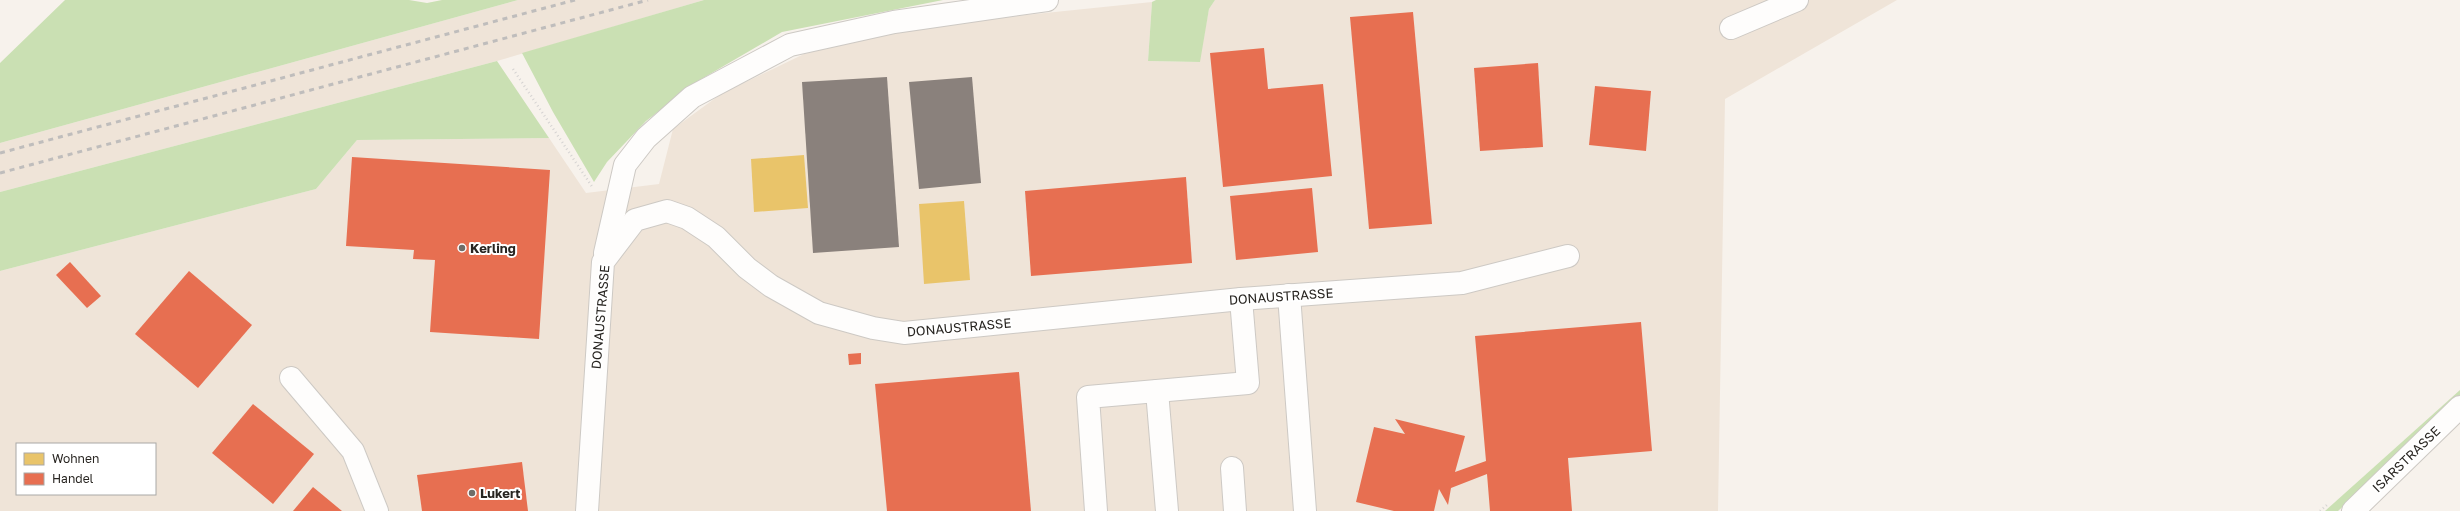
<svg xmlns="http://www.w3.org/2000/svg" width="2460" height="511" viewBox="0 0 2460 511" font-family="'Golos Text',sans-serif">
	<rect width="100%" height="100%" fill="#f7f2ec"/>
	<!-- built -->
	<g fill="#efe4d8" fill-rule="evenodd">
		<path d="M518,0H704L497,61L0,192V143Z"/>
		<path d="M1215,0H1897L1725,99L1718,511H0V271L316,189L357,140L549,138L586,193L659,184L673,129L721,94L804,54L888,33L969,21L1152,2L1148,61L1199,62L1209,9ZM17,444H155V494H17Z"/>
	</g>
	<!-- green -->
	<g fill="#cae0b3">
		<path d="M65,0H409L427,3L442,0H518L0,143V63Z"/>
		<path d="M704,0H943L782,32L698,81L646,121L607,162L594,182L553,112L522,53Z"/>
		<path d="M1156,0H1215L1209,9L1200,62L1148,61L1152,2Z"/>
		<path d="M497,61L549,138L357,140L316,189L0,271V192Z"/>
		<path d="M2460,390V399L2338,511H2325Z"/>
	</g>
	<!-- homes -->
	<g fill="#e9c46a">
		<path d="M804,155L808,208L754,212L751,159Z"/>
		<path d="M964,201L970,280L924,284L919,204Z"/>
	</g>
	<!-- shops -->
	<g fill="#e76f51">
		<path d="M1413,12L1432,224L1369,229L1350,17Z"/>
		<path d="M1264,48L1268,89L1323,84L1332,176L1223,187L1210,53Z"/>
		<path d="M1538,63L1543,147L1480,151L1474,68Z"/>
		<path d="M1595,86L1651,91L1646,151L1589,145Z"/>
		<path d="M352,157L550,170L539,339L430,332L435,260L413,259L414,250L346,246Z"/>
		<path d="M1186,177L1192,263L1031,276L1025,191Z"/>
		<path d="M1312,188L1318,252L1236,260L1230,196Z"/>
		<path d="M70,262L101,296L87,308L56,275Z"/>
		<path d="M189,271L252,325L198,388L135,334Z"/>
		<path d="M1641,322L1652,451L1568,458L1572,511H1490L1487,474L1451,488L1448,505L1439,489L1434,511H1394L1356,502L1374,427L1405,434L1395,419L1465,436L1455,472L1486,461L1475,336Z"/>
		<path d="M861,353V364L849,365L848,354Z"/>
		<path d="M1019,372L1031,511H887L875,384Z"/>
		<path d="M253,404L314,454L273,504L212,453Z"/>
		<path d="M522,462L528,511H422L417,475Z"/>
		<path d="M313,487L342,511H293Z"/>
	</g>
	<!-- industry -->
	<g fill="#8a817c">
		<path d="M887,77L899,247L813,253L802,82Z"/>
		<path d="M972,77L981,183L919,189L909,82Z"/>
	</g>
	<g fill="none" stroke-linecap="round" stroke-linejoin="round">
		<!-- minor casing -->
		<g stroke="#cdc9c4" stroke-width="24">
			<g id="minor">
				<path d="M1731,28L1797,0"/>
				<path d="M605,253L625,165L646,138L692,97L790,45L894,22L1047,0"/>
				<path d="M1289,295L1305,511"/>
				<path d="M291,378L353,451L377,511"/>
				<path d="M1157,391L1167,511"/>
				<path d="M1232,468L1235,511"/>
				<path d="M587,511L603,262L635,220L667,211L687,218L716,237L747,268L771,286L819,313L873,328L904,333L1241,299L1462,283L1568,256"/>
				<path d="M1096,511L1088,397L1248,383L1241,299"/>
				<path d="M2353,511L2460,407"/>
			</g>
		</g>
		<!-- path -->
		<g stroke="#d5d3d2" stroke-width="2.5" stroke-dasharray="1 3" stroke-linecap="butt">
			<path d="M513,69L593,188"/>
			<path d="M2320,511L2328,504"/>
		</g>
		<!-- minor -->
		<use href="#minor" stroke="#fefdfc" stroke-width="22"/>
		<!-- rail -->
		<g stroke="#bfbdbc" stroke-width="3" stroke-dasharray="5 5" stroke-linecap="butt">
			<path d="M0,153L575,0"/>
			<path d="M0,173L648,0"/>
		</g>
	</g>
	<!-- markers -->
	<g fill="#706d68" stroke="#fff" stroke-width="1.5">
		<circle cx="462" cy="248" r="4"/>
		<circle cx="472" cy="493" r="4"/>
	</g>
	<g text-anchor="middle" stroke-width="4" stroke-linejoin="round" paint-order="stroke">
		<!-- poi labels -->
		<g font-size="13" font-weight="bold" fill="#282521" stroke="#fff" text-anchor="start">
			<text x="470" y="253">Kerling</text>
			<text x="480" y="498">Lukert</text>
		</g>
		<!-- street labels -->
		<g font-size="13" fill="#282521" stroke="#fff">
			<text transform="translate(1281 296) rotate(-4)" y="5">DONAUSTRASSE</text>
			<text transform="translate(600 317) rotate(-85)" y="5">DONAUSTRASSE</text>
			<text transform="translate(959 327) rotate(-5)" y="5">DONAUSTRASSE</text>
			<text transform="translate(2406 459) rotate(-44)" y="5">ISARSTRASSE</text>
		</g>
	</g>
	<!-- legend -->
	<rect x="16" y="443" width="140" height="52" fill="#ffffff" stroke="#a9a8a6"/>
	<rect x="24" y="453" width="20" height="12" fill="#e9c46a" stroke="#a9a8a6"/>
	<text x="52" y="463" font-size="12" fill="#282521">Wohnen</text>
	<rect x="24" y="473" width="20" height="12" fill="#e76f51" stroke="#a9a8a6"/>
	<text x="52" y="483" font-size="12" fill="#282521">Handel</text>
</svg>
